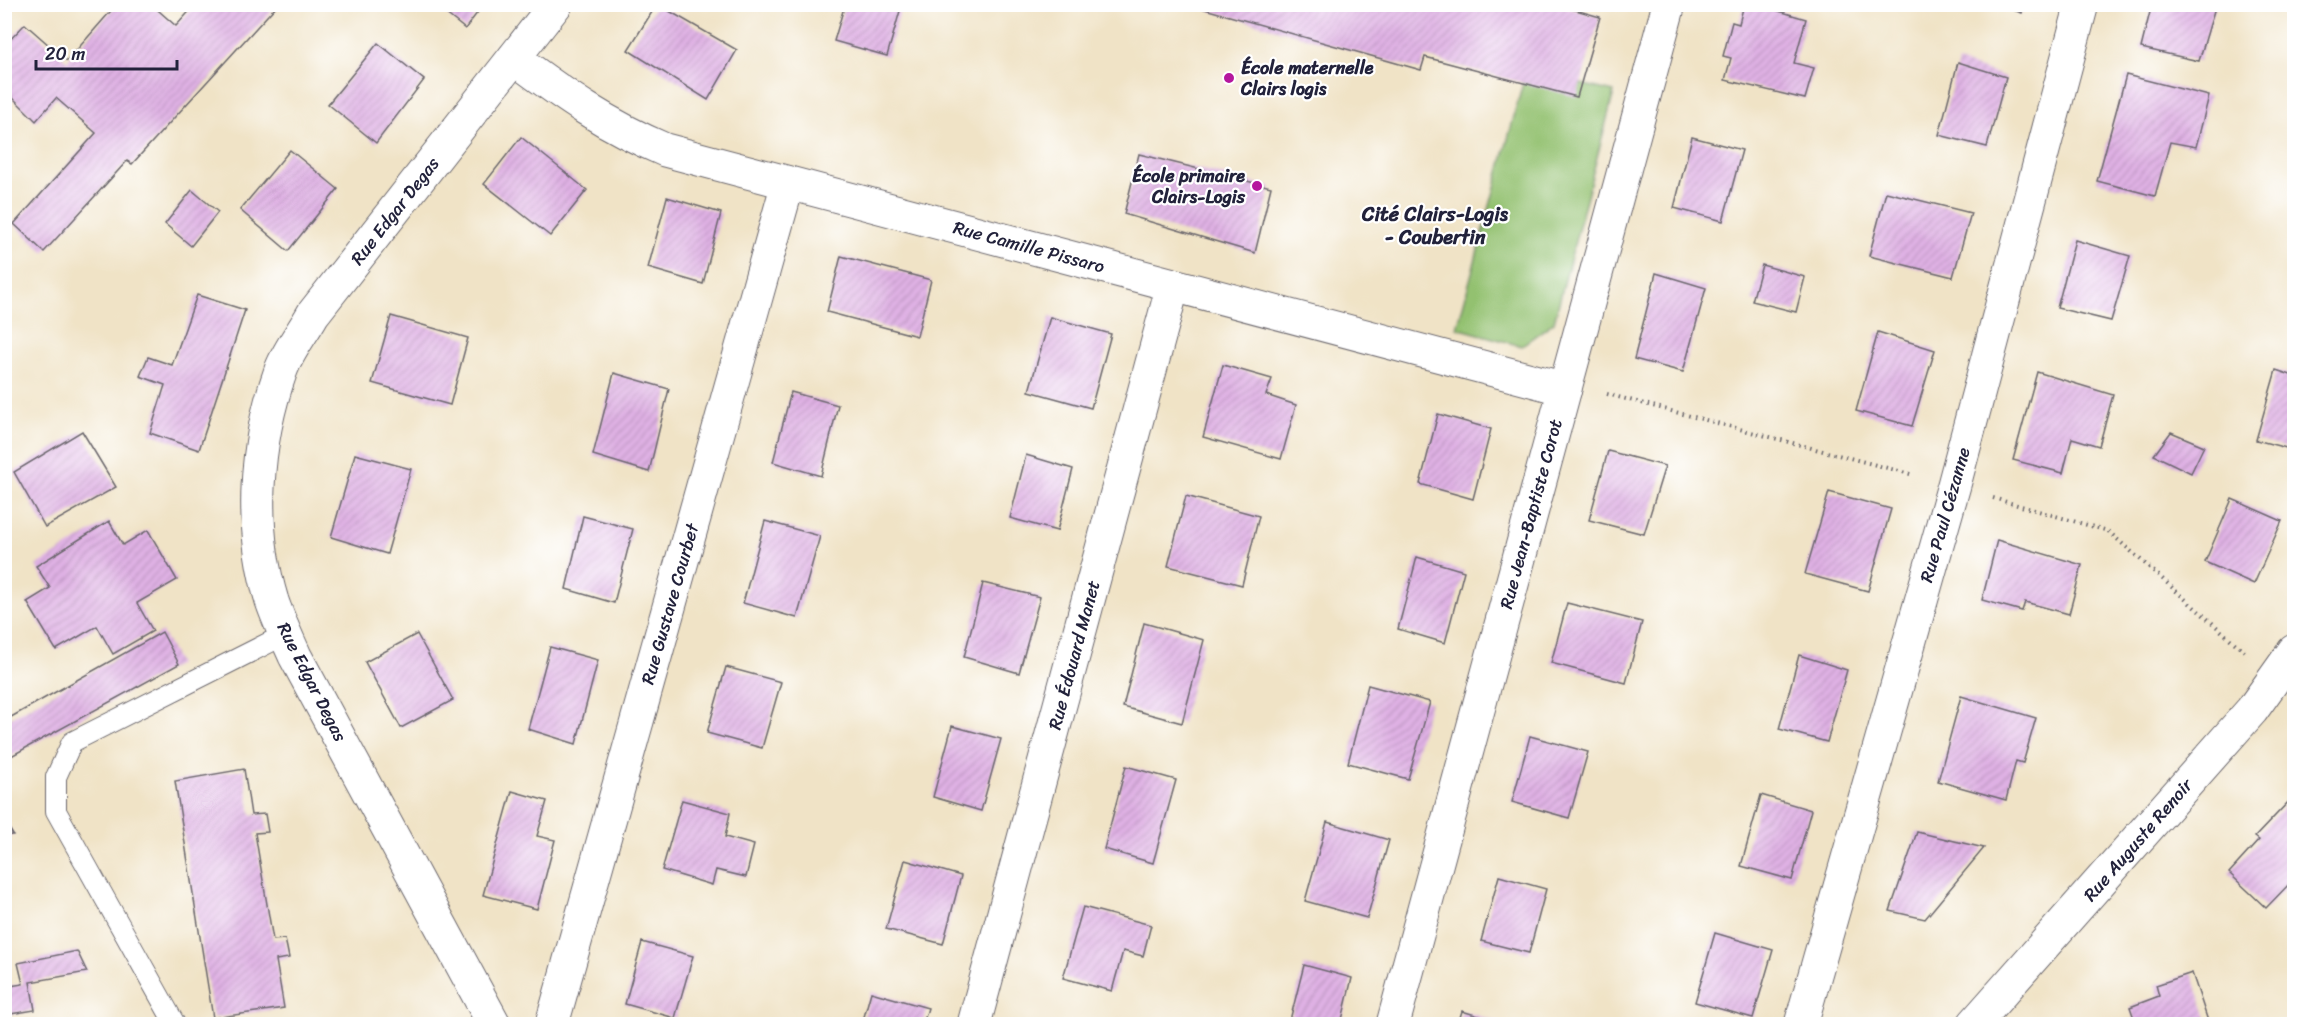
<svg xmlns="http://www.w3.org/2000/svg" width="2299" height="1029" viewBox="0 0 2299 1029" font-family="Sriracha,sans-serif">
	<defs>
		<pattern id="building-hatch" width="6" height="6" patternUnits="userSpaceOnUse" patternTransform="scale(1.5)"><rect width="6" height="6" fill="#dfb1e4"/><path d="M-1 1l2-2M0 6l6-6M5 7l2-2" fill="none" stroke="#bf98c4"/></pattern>
	</defs>
	<rect width="100%" height="100%" fill="#fff"/>
	<filter id="ink" filterUnits="userSpaceOnUse"><feTurbulence type="fractalNoise" baseFrequency=".0167" numOctaves="2"/><feDisplacementMap in="SourceGraphic" scale="12" xChannelSelector="R" yChannelSelector="G"/><feConvolveMatrix kernelMatrix="1 2 1 2 8 2 1 2 1" color-interpolation-filters="sRGB"/></filter>
	<filter id="wash" filterUnits="userSpaceOnUse"><feTurbulence type="fractalNoise" baseFrequency=".008" numOctaves="4" result="noise"/><feDisplacementMap in="SourceGraphic" scale="24" xChannelSelector="R" yChannelSelector="G"/><feGaussianBlur stdDeviation="1.35" result="paint"/><feColorMatrix in="noise" values="0 0 0 0 0 0 0 0 0 0 0 0 0 0 0 0 0 1.4 0 .05"/><feComposite in="paint" operator="in"/></filter>
	<g filter="url(#wash)">
		<rect width="100%" height="100%" fill="#f0e3c6"/>
		<!-- pitch -->
		<path fill="#93c170" stroke="#5a7256" stroke-width="1.5" d="M1523,83L1581,84L1614,92L1554,322L1521,346L1457,328Z"/>
		<g id="blocks">
			<!-- building -->
			<g fill="url(#building-hatch)">
				<path d="M117,4H151L176,26L196,4H278L132,164L127,161L44,252L14,224L96,133L56,98L36,121L4,89V46L25,24L67,61Z"/>
				<path d="M434,4H484L465,29Z"/>
				<path d="M657,4L737,50L708,100L628,50Z"/>
				<path d="M845,4H902L887,56L834,41Z"/>
				<path d="M1187,4H1555L1600,17L1577,97L1425,57L1421,70Z"/>
				<path d="M1744,4H1755L1806,19L1794,63L1814,68L1805,99L1725,80L1731,58L1723,56L1732,22L1739,24Z"/>
				<path d="M1995,4H2024L2022,13Z"/>
				<path d="M2152,4H2216L2199,61L2141,48Z"/>
				<path d="M378,43L424,80L376,143L328,104Z"/>
				<path d="M1958,62L2006,77L1987,147L1939,135Z"/>
				<path d="M2126,75L2209,96L2196,147L2170,142L2155,196L2097,181Z"/>
				<path d="M521,137L587,190L550,236L484,184Z"/>
				<path d="M1692,137L1742,150L1723,221L1674,208Z"/>
				<path d="M290,150L338,189L288,251L240,210Z"/>
				<path d="M1139,154L1271,187L1255,253L1124,214Z"/>
				<path d="M192,190L218,212L191,246L165,224Z"/>
				<path d="M1886,192L1971,213L1953,277L1869,256Z"/>
				<path d="M667,197L721,213L703,284L648,268Z"/>
				<path d="M2075,240L2130,256L2111,321L2057,308Z"/>
				<path d="M841,256L931,280L917,336L827,312Z"/>
				<path d="M1762,265L1805,277L1796,312L1752,301Z"/>
				<path d="M1656,273L1706,288L1683,372L1634,359Z"/>
				<path d="M197,295L245,310L199,450L150,433L165,385L140,376L148,357L172,365Z"/>
				<path d="M391,316L468,338L450,405L372,383Z"/>
				<path d="M1050,317L1111,334L1091,408L1029,391Z"/>
				<path d="M1878,332L1935,350L1912,426L1856,411Z"/>
				<path d="M1223,365L1272,379L1266,395L1296,405L1281,459L1203,437Z"/>
				<path d="M2276,370L2294,376V450L2256,440Z"/>
				<path d="M2037,372L2113,395L2099,446L2072,438L2063,473L2013,460Z"/>
				<path d="M614,373L669,389L649,472L593,455Z"/>
				<path d="M791,392L838,405L821,476L773,462Z"/>
				<path d="M1438,414L1491,429L1473,499L1420,484Z"/>
				<path d="M82,431L116,487L45,527L14,472Z"/>
				<path d="M2171,432L2204,446L2191,473L2154,455Z"/>
				<path d="M1608,451L1665,466L1644,534L1589,520Z"/>
				<path d="M355,454L411,469L387,554L331,537Z"/>
				<path d="M1026,455L1073,469L1057,531L1010,518Z"/>
				<path d="M1829,492L1891,509L1868,591L1805,574Z"/>
				<path d="M1186,496L1259,516L1242,585L1168,566Z"/>
				<path d="M2232,499L2282,521L2254,584L2205,562Z"/>
				<path d="M583,516L633,529L614,603L566,589Z"/>
				<path d="M109,521L123,545L148,530L177,580L137,603L153,631L113,654L97,626L56,650L27,602L50,588L36,566Z"/>
				<path d="M765,521L820,536L797,618L743,603Z"/>
				<path d="M1997,540L2082,565L2069,614L2025,602L2022,611L1982,600Z"/>
				<path d="M1417,557L1464,571L1445,643L1398,629Z"/>
				<path d="M983,583L1040,597L1019,673L964,657Z"/>
				<path d="M1567,603L1642,622L1626,683L1551,663Z"/>
				<path d="M1144,623L1204,640L1182,723L1123,707Z"/>
				<path d="M162,632L179,664L4,760V721Z"/>
				<path d="M417,634L453,700L401,728L365,662Z"/>
				<path d="M550,647L598,660L576,744L528,729Z"/>
				<path d="M1799,655L1847,670L1827,742L1779,729Z"/>
				<path d="M726,667L781,682L762,748L707,733Z"/>
				<path d="M1368,685L1430,702L1408,779L1348,763Z"/>
				<path d="M1961,696L2036,718L2023,763L2016,761L2006,800L1938,781Z"/>
				<path d="M952,726L1001,739L981,811L933,797Z"/>
				<path d="M1530,736L1588,752L1569,818L1512,802Z"/>
				<path d="M1126,766L1176,780L1153,863L1104,849Z"/>
				<path d="M244,769L251,815L265,814L268,832L255,833L273,940L285,939L287,948L289,958L276,960L284,1008L213,1018L175,781Z"/>
				<path d="M512,791L547,801L537,836L555,840L537,909L483,895Z"/>
				<path d="M1761,795L1811,810L1792,880L1741,866Z"/>
				<path d="M2294,796V879L2266,908L2229,873L2259,840L2255,837Z"/>
				<path d="M682,800L730,813L725,837L754,845L746,877L716,870L712,885L662,870Z"/>
				<path d="M4,820L13,835L4,836Z"/>
				<path d="M1327,822L1389,840L1367,918L1305,901Z"/>
				<path d="M1917,832L1984,848L1925,919L1890,911Z"/>
				<path d="M905,860L961,876L943,944L886,929Z"/>
				<path d="M1499,876L1546,889L1529,953L1481,941Z"/>
				<path d="M1083,907L1151,925L1143,956L1123,951L1112,991L1063,978Z"/>
				<path d="M1715,933L1773,950L1753,1018L1695,1002Z"/>
				<path d="M642,942L693,956L675,1018L625,1004Z"/>
				<path d="M77,951L87,972L30,982L35,1010L4,1015V987L23,984L18,963Z"/>
				<path d="M1304,965L1352,978L1341,1024H1289Z"/>
				<path d="M2192,973L2209,1024H2136L2130,1007L2159,996L2156,985Z"/>
				<path d="M871,992L928,1008L923,1024H862Z"/>
				<path d="M1462,1011L1505,1024H1458Z"/>
			</g>
		</g>
	</g>
	<g filter="url(#ink)">
		<use href="#blocks" fill-opacity="0" stroke="#6a666c" stroke-width="1.5"/>
		<g fill="none" stroke-linecap="round" stroke-linejoin="round">
			<!-- lane casing -->
			<g stroke="#6a666c" stroke-width="22">
				<path id="lane" d="M175,1024L56,811V777L72,742L286,634"/>
			</g>
			<!-- street casing -->
			<g stroke="#6a666c" stroke-width="35">
				<g id="street">
					<path d="M514,58C565,96 606,125 665,150L1565,389"/>
					<path d="M494,1024L295,656C287,638 278,619 272,601C249,526 255,443 281,370C288,351 303,332 313,314L556,4"/>
					<path d="M552,1024L788,183"/>
					<path d="M974,1024L1173,285"/>
					<path d="M1393,1024L1669,4"/>
					<path d="M1801,1024L1954,485L2082,4"/>
					<path d="M1974,1024L2252,710L2294,651"/>
				</g>
			</g>
			<!-- path -->
			<g stroke="#6a666c" stroke-width="4" stroke-dasharray="1.5 4.5" stroke-linecap="butt">
				<path d="M1607,394L1914,475"/>
				<path d="M1993,498L2108,531L2244,651"/>
			</g>
			<!-- lane -->
			<use href="#lane" stroke="#fff" stroke-width="20"/>
			<!-- street -->
			<use href="#street" stroke="#fff" stroke-width="33"/>
		</g>
	</g>
	<!-- markers -->
	<g fill="#b5179e" stroke="#fff" stroke-width="2">
		<circle cx="1229" cy="78" r="6"/>
		<circle cx="1257" cy="186" r="6"/>
	</g>
	<g text-anchor="middle" stroke-width="4.5" stroke-linejoin="round" paint-order="stroke">
		<!-- poi labels -->
		<g font-size="18" font-weight="bold" fill="#22223b" stroke="#fff" text-anchor="start">
			<text x="1241" y="74">École maternelle<tspan x="1241" dy="21">Clairs logis</tspan></text>
			<text x="1245" y="182" text-anchor="end">École primaire<tspan x="1245" dy="21">Clairs-Logis</tspan></text>
		</g>
		<!-- street labels -->
		<g font-size="18" fill="#22223b" stroke="#fff">
			<text transform="translate(395 211) rotate(-52)" y="6">Rue Edgar Degas</text>
			<text transform="translate(1029 247) rotate(15)" y="6">Rue Camille Pissaro</text>
			<text transform="translate(1531 514) rotate(-75)" y="6">Rue Jean-Baptiste Corot</text>
			<text transform="translate(1945 515) rotate(-74)" y="6">Rue Paul Cézanne</text>
			<text transform="translate(670 604) rotate(-74)" y="6">Rue Gustave Courbet</text>
			<text transform="translate(1074 655) rotate(-75)" y="6">Rue Édouard Manet</text>
			<text transform="translate(312 682) rotate(63)" y="6">Rue Edgar Degas</text>
			<text transform="translate(2138 840) rotate(-49)" y="6">Rue Auguste Renoir</text>
		</g>
		<!-- neighbourhood labels -->
		<g font-size="20" font-weight="bold" fill="#22223b" stroke="#fff">
			<text x="1435" y="221">Cité Clairs-Logis<tspan x="1435" dy="23">- Coubertin</tspan></text>
		</g>
	</g>
	<!-- margin -->
	<rect width="2299" height="1029" fill="none" stroke="#fff" stroke-width="24"/>
	<!-- scale -->
	<path d="M36 60v9h141v-9" fill="none" stroke="#22223b" stroke-width="3"/>
	<text x="45" y="60" font-size="18" fill="#22223b" stroke="#ffffff" stroke-width="4.5" paint-order="stroke">20 m</text>
</svg>
